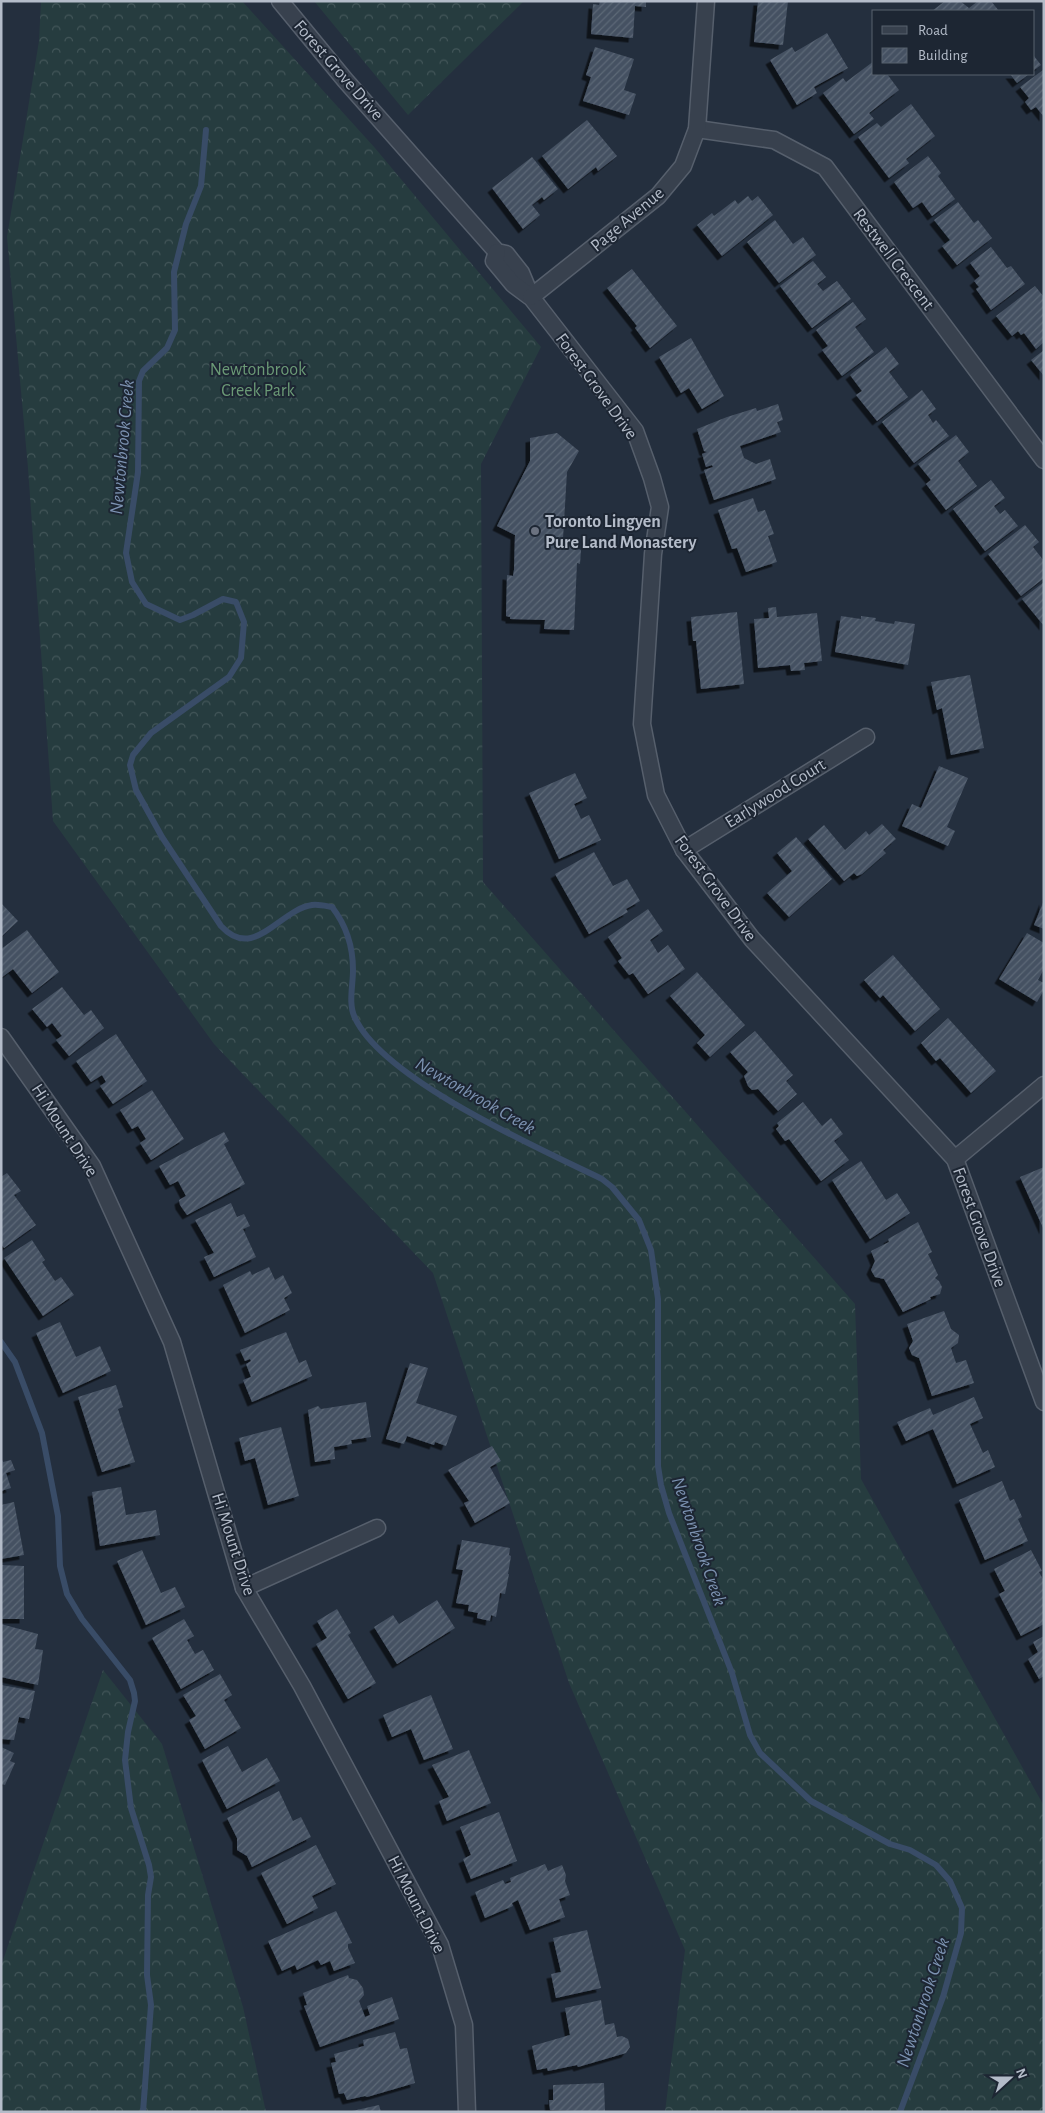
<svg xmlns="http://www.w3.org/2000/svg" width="1045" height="2113" viewBox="0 0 1045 2113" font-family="'Alegreya Sans',sans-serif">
	<defs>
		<pattern id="forest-crowns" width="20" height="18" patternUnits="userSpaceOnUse" patternTransform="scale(1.25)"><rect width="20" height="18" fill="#263c3f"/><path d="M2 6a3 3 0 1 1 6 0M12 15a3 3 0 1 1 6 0" fill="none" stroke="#435659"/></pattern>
		<pattern id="building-hatch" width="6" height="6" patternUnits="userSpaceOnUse" patternTransform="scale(1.25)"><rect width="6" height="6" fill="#455162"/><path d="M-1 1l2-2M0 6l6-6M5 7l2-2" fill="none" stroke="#5d6877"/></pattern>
		<filter id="shadow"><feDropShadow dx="-4.5" dy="4.5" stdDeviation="0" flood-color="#0009"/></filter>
	</defs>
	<rect width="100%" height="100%" fill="#242f3e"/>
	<!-- forest -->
	<g fill="url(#forest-crowns)">
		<path d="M41,1H242L375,148L541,347L481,464L483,882L855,1304L861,1479L1044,1806V2112H665L685,1950L569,1683L433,1273L214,1044L53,821L28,468L7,237L39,41Z"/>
		<path d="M314,1H524L408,115Z"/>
		<path d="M103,1670L162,1744L243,2007L266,2112H1V1966Z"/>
	</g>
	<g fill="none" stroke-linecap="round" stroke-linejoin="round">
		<!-- stream -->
		<g stroke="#394c67" stroke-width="6">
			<path d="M206,130L201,186L186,224L174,272L175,330L167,348L143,371L139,381L138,472L126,553L132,582L146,604L180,620L193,615L223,599L236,602L244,622L241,658L229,677L151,733L133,755L130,765L136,790L162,837L221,926C254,962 279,910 312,905C318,904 326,906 332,907C346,925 353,947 353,970C353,986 348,1004 355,1018C384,1080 540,1149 602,1179L612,1187L639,1220L651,1250L658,1299V1466L661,1485L669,1513L732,1673L750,1735L760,1753L811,1801L890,1844L910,1850L936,1865L950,1881L962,1908L961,1933L943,1997L900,2112"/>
			<path d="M1,1342L15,1362L42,1433L58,1516L60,1566L67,1594L82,1619L130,1680L134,1693L135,1701L128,1732L125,1760L131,1808L149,1865L151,1877L148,1895L147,1975L151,2005L143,2112"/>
		</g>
	</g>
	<!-- building -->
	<g fill="url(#building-hatch)" filter="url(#shadow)">
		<path d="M600,1H646V7L635,6L633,38L591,34L593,4L599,5Z"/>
		<path d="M758,1H788L783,45L754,42Z"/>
		<path d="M945,1H960L969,8L978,1H991L999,11H932Z"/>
		<path d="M827,33L848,68L814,87L817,93L797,105L770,60L792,47L795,52Z"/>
		<path d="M595,47L634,59L624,90L636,94L629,115L583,101L591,77L586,75Z"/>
		<path d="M1034,56L1041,65L1034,70Z"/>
		<path d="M874,61V74H887L899,90L869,113L874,119L854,134L823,93L843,78L846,82Z"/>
		<path d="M1043,70L1044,71V117L1036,107L1031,110L1025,102L1029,98L1020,87Z"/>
		<path d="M1010,74H1029L1017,83Z"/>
		<path d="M911,104L935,136L906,159L909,163L889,178L858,137L877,123L881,127Z"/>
		<path d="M587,120L617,156L598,171L596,167L568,189L542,156Z"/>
		<path d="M928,156L941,173L938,176L955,199L932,216L922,202L913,208L894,182Z"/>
		<path d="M532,157L558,189L544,200L542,197L532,205L540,215L523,229L492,188Z"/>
		<path d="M748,196L752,201L758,196L773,215L722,256L697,225L712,213L714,216L735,200L738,204Z"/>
		<path d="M958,202L974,223L978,220L992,238L957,265L942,246L950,240L934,220Z"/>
		<path d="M775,220L793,244L803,237L816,255L779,283L747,242Z"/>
		<path d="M991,247L1007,268L1011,266L1025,284L991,310L976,289L979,287L974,281L980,276L970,263Z"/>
		<path d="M813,261L826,277L817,284L823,291L837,281L851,299L812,328L780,286Z"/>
		<path d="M632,269L677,326L650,348L635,328L637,326L607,288Z"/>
		<path d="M1035,286L1044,297V342L1036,349L1024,333L1021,335L1018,331L1012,336L996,316Z"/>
		<path d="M853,302L866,319L855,327L874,352L842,376L822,350L828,346L816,330Z"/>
		<path d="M691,338L724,396L702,409L689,388L681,393L659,357Z"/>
		<path d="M886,347L899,364L889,372L908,397L877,421L856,395L862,391L850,375Z"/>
		<path d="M1044,350V376L1031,360Z"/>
		<path d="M922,390L936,409L928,415L933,423L936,420L949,436L914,463L882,422Z"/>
		<path d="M778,404L783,420L777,422L781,432L740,446L744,458L756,464L770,459L776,479L714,500L704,470L713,467L712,465L706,467L702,454L707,452L704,451L697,429L727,417L756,408L757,411Z"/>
		<path d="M557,433L579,451L567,472L563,539L578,540V549L581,550L580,564L577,563L574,630L544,629L545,620L510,619V617L506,616L507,575L513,576L514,570L515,535L497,526L530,461V438Z"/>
		<path d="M956,435L969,452L958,461L977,486L946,510L926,484L931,480L918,464Z"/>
		<path d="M991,480L1005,498L994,506L1000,514L1005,510L1018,526L985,551L953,509Z"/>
		<path d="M753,498L758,512L765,510L774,534L768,536L777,562L746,572L737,548L732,549L718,510Z"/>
		<path d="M1025,525L1039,542L1033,547L1044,561V578L1021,596L988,554Z"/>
		<path d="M1044,582V626L1022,599Z"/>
		<path d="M776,607L777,617L817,613L822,661L804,663L805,670L791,671L790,665L758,668L754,619L769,618L768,608Z"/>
		<path d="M737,612L744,684L701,689L696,641H693L691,617Z"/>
		<path d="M841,616L861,619V616L876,618L875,621L894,624L895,621L915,624L908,665L835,652Z"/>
		<path d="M970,675L984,748L951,755L942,708L937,710L931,682Z"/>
		<path d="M939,766L968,778L947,827L955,831L948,846L902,826L912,804L921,808Z"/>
		<path d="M575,773L587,798L574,804L581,819L589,815L601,840L559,859L529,793Z"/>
		<path d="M882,824L896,839L883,850L886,853L862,874L857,876L854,873L844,881L808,839L824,825L845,850L866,831L869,835Z"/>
		<path d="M796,837L832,879L789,917L767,893L792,871L777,853Z"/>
		<path d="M594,852L613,886L627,879L640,901L626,909L628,912L589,934L555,874Z"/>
		<path d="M1044,900V929L1034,925Z"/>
		<path d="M1,903L18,921L1,937Z"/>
		<path d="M648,909L663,931L650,940L658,953L668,945L685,969L648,994L633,973L629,975L618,961L622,958L608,937Z"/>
		<path d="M27,930L59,972L32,993L13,969L1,978V949Z"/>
		<path d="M1027,933L1044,943V969L1038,980L1044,983V990L1037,1002L999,979Z"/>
		<path d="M893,955L940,1009L915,1031L883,995L880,998L864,980Z"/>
		<path d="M697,972L745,1025L710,1057L697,1043L705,1035L670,996Z"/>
		<path d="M62,987L84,1015L91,1010L104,1028L69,1056L56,1040L62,1036L52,1023L47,1027L32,1009Z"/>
		<path d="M948,1018L996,1071L971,1093L940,1058L936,1061L921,1043Z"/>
		<path d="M755,1031L793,1075L786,1081L797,1094L778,1111L758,1089L752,1090L748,1086L744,1076L748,1072L730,1052Z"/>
		<path d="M116,1034L147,1081L113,1104L100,1086L106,1082L102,1075L91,1082L76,1061Z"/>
		<path d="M152,1090L184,1139L151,1160L140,1143L146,1139L138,1126L132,1129L120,1110Z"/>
		<path d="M803,1102L822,1126L831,1118L843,1134L834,1141L849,1160L821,1181L789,1139L785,1141L776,1129L779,1126L777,1123Z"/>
		<path d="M224,1132L229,1141L224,1144L245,1184L187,1215L180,1205L179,1200L186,1196L178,1181L170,1185L159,1166Z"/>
		<path d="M861,1161L886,1200L897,1193L910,1213L870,1239L832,1180Z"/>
		<path d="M1044,1167V1230L1020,1177Z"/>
		<path d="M7,1173L21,1191L14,1195L36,1225L4,1248L1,1244V1177Z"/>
		<path d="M231,1203L237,1217L244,1214L250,1226L243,1229L256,1257L214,1277L204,1257L214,1253L195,1220Z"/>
		<path d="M918,1222L932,1252L928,1254L938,1275L935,1278L939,1281L942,1287L940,1294L930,1297L931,1299L903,1312L884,1279L875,1277L871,1270L875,1261L871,1251L889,1242L888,1239Z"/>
		<path d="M32,1240L45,1260L42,1262L55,1281L61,1277L74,1295L43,1316L4,1258Z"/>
		<path d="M269,1267L275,1280L283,1275L292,1293L284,1298L290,1310L245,1333L223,1285L250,1271L252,1275Z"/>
		<path d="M944,1311L951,1329L959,1335L958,1343L951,1348L956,1363L966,1360L974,1383L932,1396L919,1358L912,1355L909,1348L913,1341L907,1324Z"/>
		<path d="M60,1322L76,1357L100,1346L111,1371L63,1393L36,1333Z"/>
		<path d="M286,1332L299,1363L306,1360L312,1376L252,1402L243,1380L251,1377L246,1364L251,1361L250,1359L245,1361L240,1350Z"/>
		<path d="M410,1363L428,1368L416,1403L457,1416L446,1446L435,1442L434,1445L407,1436L404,1444L386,1439Z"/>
		<path d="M116,1385L123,1407L118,1409L135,1462L102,1472L78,1397Z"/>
		<path d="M974,1397L983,1418L970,1424L983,1453L988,1450L995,1467L957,1484L933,1429L906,1441L897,1422L930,1408L933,1415Z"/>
		<path d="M366,1402L371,1437L351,1440L352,1444L334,1447L335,1459L315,1462L308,1410L318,1406L321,1409Z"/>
		<path d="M281,1427L299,1496L268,1505L255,1458L245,1461L239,1438Z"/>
		<path d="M492,1446L501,1461L490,1467L510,1503L475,1523L464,1503L469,1501L448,1470Z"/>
		<path d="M1,1458L3,1462L11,1460L15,1470L6,1473L11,1488L1,1491Z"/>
		<path d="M1002,1481L1010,1501L1014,1499L1022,1517L1018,1519L1028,1541L985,1560L959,1500Z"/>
		<path d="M121,1487L126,1515L156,1510L160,1535L100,1546L92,1492Z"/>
		<path d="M14,1502L24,1555L1,1559V1505Z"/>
		<path d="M462,1540L510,1548L509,1555L511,1556L508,1574H509L505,1594L500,1593L496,1617L491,1615L490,1621L477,1618L478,1613L468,1611L469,1605L456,1603L463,1570L456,1569Z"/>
		<path d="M142,1550L161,1593L175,1587L185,1607L146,1625L117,1561Z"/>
		<path d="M1031,1550L1042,1571L1039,1572L1044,1581V1624L1021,1636L999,1594L1005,1591L994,1569Z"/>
		<path d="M1,1565L24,1566V1619H1Z"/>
		<path d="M437,1600L455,1628L397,1664L374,1627L393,1615L399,1624Z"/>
		<path d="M337,1609L351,1633L348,1635L376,1683L348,1699L316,1644L327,1638L317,1621Z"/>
		<path d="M184,1619L194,1636L187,1640L195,1654L203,1650L214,1670L181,1689L152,1638Z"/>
		<path d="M1,1624L38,1634L35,1649L43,1650L38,1685L1,1677Z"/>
		<path d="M1044,1636V1676L1039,1679L1028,1659L1038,1652L1033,1642Z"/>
		<path d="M220,1674L232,1695L224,1700L241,1728L205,1749L189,1720L196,1716L183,1695Z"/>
		<path d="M1,1685L35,1691L29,1719L19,1717L14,1740L1,1739Z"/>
		<path d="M431,1695L453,1749L424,1760L411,1729L392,1737L383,1715Z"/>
		<path d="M228,1746L242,1772L267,1758L280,1781L227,1809L202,1760Z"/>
		<path d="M1,1747L14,1753L10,1761L15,1763L5,1785L1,1784Z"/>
		<path d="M469,1750L491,1803L447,1821L439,1801L449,1797L432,1765Z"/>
		<path d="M279,1791L293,1821L301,1817L311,1837L252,1867L247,1856L237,1850V1838L227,1818Z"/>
		<path d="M499,1812L517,1861L471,1879L463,1859L471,1855L460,1827Z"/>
		<path d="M316,1845L336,1884L312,1896L318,1908L287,1924L261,1873Z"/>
		<path d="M545,1864L548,1871L562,1865L566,1875L565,1881L570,1895L559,1899L565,1917L530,1930L518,1900L512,1903L513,1906L485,1918L475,1892L503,1880L505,1884L511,1882L510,1878Z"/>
		<path d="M336,1911L352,1943L348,1944V1948L355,1963L334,1971L330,1961L321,1965L318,1960L297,1970L295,1965L282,1971L268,1941Z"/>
		<path d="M587,1930L601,1988L556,1998L551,1974L561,1972L553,1938Z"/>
		<path d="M348,1975L349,1978L357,1980L363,1988L364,1995L359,2001L365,2017L370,2015L367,2006L392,1997L399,2019L320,2047L304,2006L307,2005L303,1993Z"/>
		<path d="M601,2000L605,2025L614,2023L617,2037L622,2036L628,2039L630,2047L626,2053L578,2067L577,2065L548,2071L547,2068L537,2070L532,2046L570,2035L565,2008Z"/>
		<path d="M395,2032L400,2049L407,2048L415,2083L367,2097L365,2096L347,2100L344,2093L339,2094L331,2063L336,2062L334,2054L364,2046L363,2040Z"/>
		<path d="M604,2083L605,2112L550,2110L549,2100H553V2085Z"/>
		<path d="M379,2105L381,2112H352V2111Z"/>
	</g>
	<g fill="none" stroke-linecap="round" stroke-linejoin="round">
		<!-- minor casing -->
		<g stroke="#565f6c" stroke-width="19">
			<g id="minor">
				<path d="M280,1L345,80L497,252L506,254L521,273L531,297L635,431L652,478L660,507L653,554L642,724L656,795L684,850L752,939L955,1159L1044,1402"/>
				<path d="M697,129L774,140L825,167L1044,460"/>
				<path d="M497,252L494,261L513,284L529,296"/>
				<path d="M531,297L658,196L683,166L697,129L706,1"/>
				<path d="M684,850L866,737"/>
				<path d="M1,1037L92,1166L172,1342L244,1588L302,1686L440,1945L464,2025L467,2112"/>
				<path d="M955,1159L1044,1085"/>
				<path d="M244,1588L377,1528"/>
			</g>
		</g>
		<!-- minor -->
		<use href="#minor" stroke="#38414e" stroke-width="16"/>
	</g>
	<!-- markers -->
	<circle fill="#6b7280" stroke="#1d2633" stroke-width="2" cx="535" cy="531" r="5"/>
	<g text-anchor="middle" stroke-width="4" stroke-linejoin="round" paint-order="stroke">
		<!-- street labels -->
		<g font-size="18" fill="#b4bcc9" stroke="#1d2633">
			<text transform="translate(339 70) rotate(49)" y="6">Forest Grove Drive</text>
			<text transform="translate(627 219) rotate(-40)" y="6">Page Avenue</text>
			<text transform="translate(894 259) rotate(53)" y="6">Restwell Crescent</text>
			<text transform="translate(597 386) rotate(54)" y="6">Forest Grove Drive</text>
			<text transform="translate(775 793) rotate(-32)" y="6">Earlywood Court</text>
			<text transform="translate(716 888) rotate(54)" y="6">Forest Grove Drive</text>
			<text transform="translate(65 1130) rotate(57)" y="6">Hi Mount Drive</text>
			<text transform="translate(980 1227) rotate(70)" y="6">Forest Grove Drive</text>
			<text transform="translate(234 1544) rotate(72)" y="6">Hi Mount Drive</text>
			<text transform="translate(417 1904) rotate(63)" y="6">Hi Mount Drive</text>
		</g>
		<!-- park labels -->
		<g font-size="18" fill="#6b9a76" stroke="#1d2633">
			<text x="258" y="375">Newtonbrook<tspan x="258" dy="21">Creek Park</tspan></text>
		</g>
		<!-- poi labels -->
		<g font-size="18" font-weight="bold" fill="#b4bcc9" stroke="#1d2633" text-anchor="start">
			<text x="545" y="527">Toronto Lingyen<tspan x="545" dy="21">Pure Land Monastery</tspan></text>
		</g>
		<!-- water labels -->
		<g font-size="19" font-style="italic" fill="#7c92b1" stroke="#1d2633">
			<text transform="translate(121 447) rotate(-85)" y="7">Newtonbrook Creek</text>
			<text transform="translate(476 1095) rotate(30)" y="7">Newtonbrook Creek</text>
			<text transform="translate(700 1541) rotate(71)" y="7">Newtonbrook Creek</text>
			<text transform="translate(922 2002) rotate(-72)" y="7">Newtonbrook Creek</text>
		</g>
	</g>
	<!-- border -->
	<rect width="1045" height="2113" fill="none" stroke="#b4bcc9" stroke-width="5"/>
	<!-- legend -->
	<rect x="872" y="10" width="162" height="65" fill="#1d2633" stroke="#59626f"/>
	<rect x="882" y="26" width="25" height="8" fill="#38414e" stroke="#59626f"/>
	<text x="918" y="35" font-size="15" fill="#b4bcc9">Road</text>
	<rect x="882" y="48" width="25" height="15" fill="url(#building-hatch)" stroke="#59626f"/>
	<text x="918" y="60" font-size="15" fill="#b4bcc9">Building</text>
	<!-- north arrow -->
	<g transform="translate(1010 2078) rotate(69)" stroke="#1d2633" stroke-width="4" paint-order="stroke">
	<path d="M0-4L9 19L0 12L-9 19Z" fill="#b4bcc9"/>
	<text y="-8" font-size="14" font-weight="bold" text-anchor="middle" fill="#b4bcc9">N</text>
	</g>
</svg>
